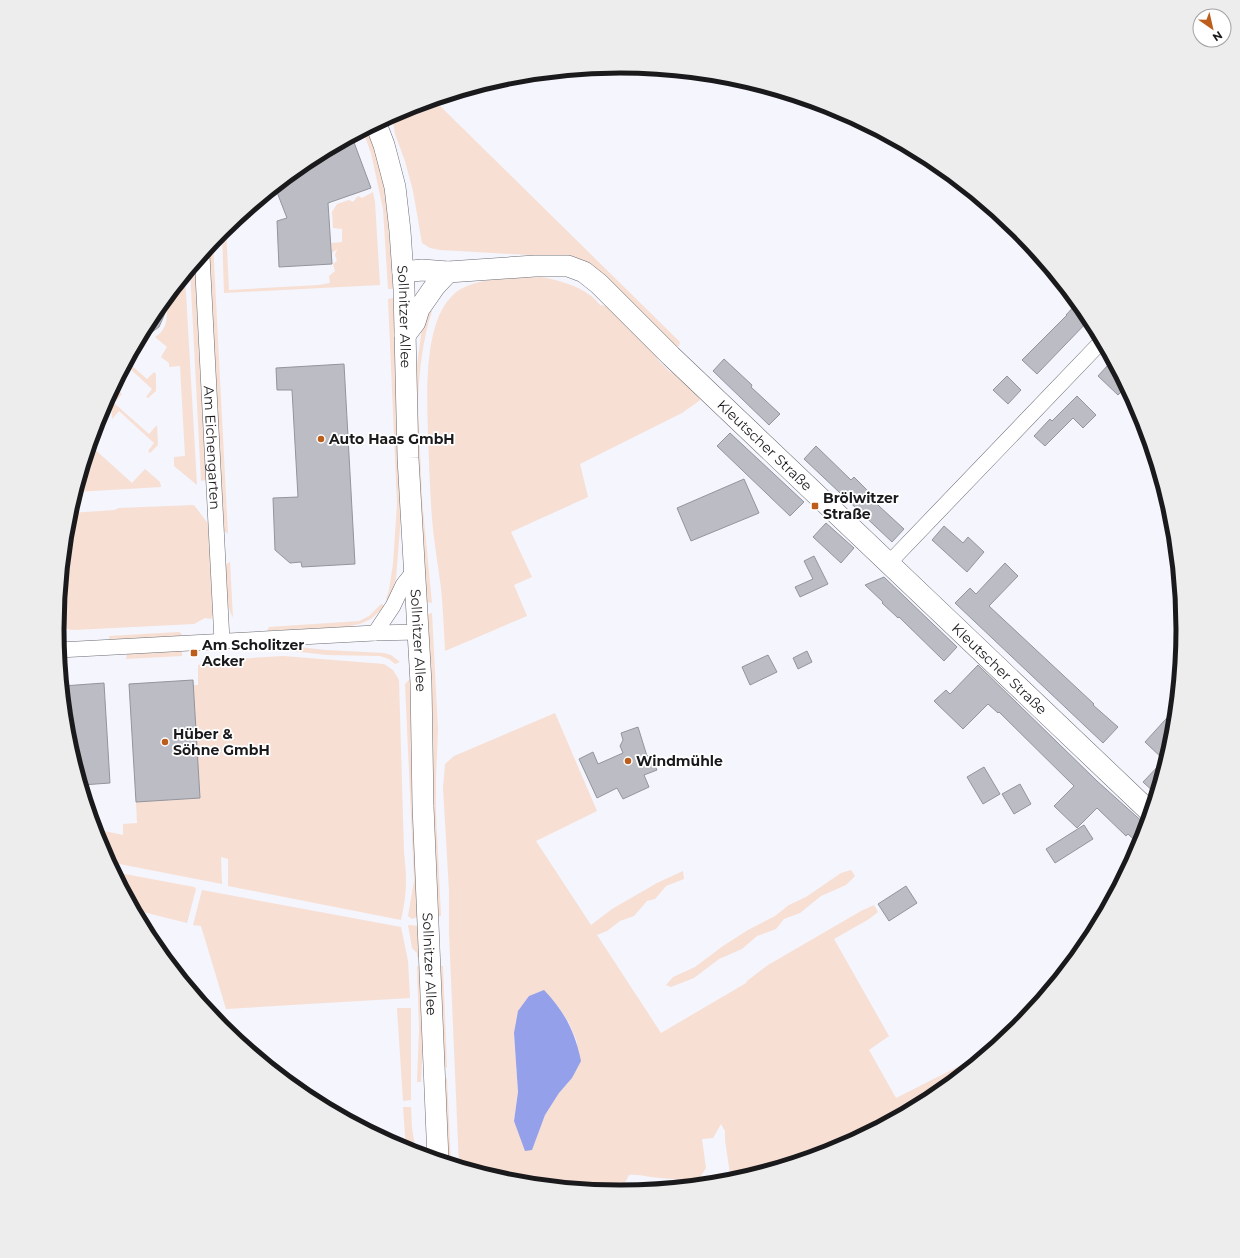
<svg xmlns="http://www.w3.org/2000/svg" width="1240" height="1258" viewBox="0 0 1240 1258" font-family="Montserrat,sans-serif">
	<rect width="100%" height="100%" fill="#f4f5fd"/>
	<!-- green -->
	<g fill="#f7dfd3" fill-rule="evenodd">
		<path d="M434,100L680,342L679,346L672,348L596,268L586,263L564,257L440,250L430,248L422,243L413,191L405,161L395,134L392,116L405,109Z"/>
		<path d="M368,128C375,150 382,172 386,194C391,225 392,258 393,289H388L383,209L371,153L363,131Z"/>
		<path d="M373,192L375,202L380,285L224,293L222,231L226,228L229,290L319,285L330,283L329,276L335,271L333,264L337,261L335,255L337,249L332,253L331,243L342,242V229L333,228L332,212L337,204L349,200L353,202L358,196L362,198Z"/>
		<path d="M213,242L228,534L223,530L209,247Z"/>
		<path d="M195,263L206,480L201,481L190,269Z"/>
		<path d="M185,276L197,485L174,466V457L185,456L180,366L169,367V363L161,357L167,347L155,337C168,330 169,314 164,302Z"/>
		<path d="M540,277C560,280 588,288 600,305L611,307L623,318L629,330L642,339L653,349L658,360L669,371L679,377L686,385H695L703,395L699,401L682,413L580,464L588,497L511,532L532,577L514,585L527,616L445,651C444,630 443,609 441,588C438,565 434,542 432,519C430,491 429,462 428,434C427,396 423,323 453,295C473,276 515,279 540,277Z"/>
		<path d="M393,298L402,504L396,578L389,601L386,599L389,590L393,564L397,504L388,299Z"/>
		<path d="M428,309L432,311C423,337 419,373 418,401L422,499L432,603L427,602L418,499L414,388L423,320Z"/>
		<path d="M130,357H138L131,365L147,379L154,372L156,374V391L148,398L146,397L152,389L126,365Z"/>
		<path d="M119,391L122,394L114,403L149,434L157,425L158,445L150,453L148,451L154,443L119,411L112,419L111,401Z"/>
		<path d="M90,445L132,483L145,469L160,482L161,487L76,492Z"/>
		<path d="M194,505L209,525L213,614L211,619L205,618L194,624L74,630L57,628L68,519L70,513L114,510L119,508Z"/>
		<path d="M230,562L233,618C225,603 224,581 226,564Z"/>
		<path d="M381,604L385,606L371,619L360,624L345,627L267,631L269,627L359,621L369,616Z"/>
		<path d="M432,613L438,730L436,778V813L441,916L436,917L431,780L433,730L428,614Z"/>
		<path d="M179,632L182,634L180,637L110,640L109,636Z"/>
		<path d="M269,645H281L326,650L384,653L391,655L400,662L395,664L389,659L380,656L327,655L282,650H270Z"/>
		<path d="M182,651V656L126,659L127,654Z"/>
		<path d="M283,656L384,664L393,670L399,680L404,852C407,879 407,893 401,920L228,886V859L221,857L222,884L109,862L100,844L95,829L123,835V824L137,823L136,802L200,798L193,685H198V665L221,660Z"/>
		<path d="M410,679L420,916L412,919L408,916L414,881L405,684Z"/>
		<path d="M555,713L597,811L536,841L591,925L612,909L657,883L683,871L684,879L666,886L655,899L647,901L634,916L620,921L607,931L597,935L661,1033L746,983L747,981L768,965L861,911L874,905L878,912L869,919L834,939L889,1036L869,1050L896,1098L989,1051L933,1097L835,1149L731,1181L725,1140V1131L721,1124L713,1138L702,1139L706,1168L697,1182C682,1179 667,1179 651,1177C643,1176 637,1174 629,1175L620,1192L510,1181L459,1166L449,932V891L443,788L445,764L454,756ZM555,1002L569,1023L577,1042L572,1078L559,1093L545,1115L532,1149L514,1121L518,1092L514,1033Z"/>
		<path d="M851,870L855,876L846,885L821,896L800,913L784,919L776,929L757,936L742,949L719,959L694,978L671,987L666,985L673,977L695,967L723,946L748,930L775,916L789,905L806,897L841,873Z"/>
		<path d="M114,872L194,887L196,889L187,923L135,910Z"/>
		<path d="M202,890L401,927L408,961L410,998L226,1009L201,926L193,925Z"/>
		<path d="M408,925L420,926L422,958L417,957V953L412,948Z"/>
		<path d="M417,966H422L423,1042L421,1082H417L419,1030Z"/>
		<path d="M438,966H443L447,1068L442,1064Z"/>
		<path d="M397,1008H411V1100L403,1101Z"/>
		<path d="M447,1078L451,1163L446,1162L443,1083Z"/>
		<path d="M403,1107H411L412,1128L416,1153L406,1149Z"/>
	</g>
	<!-- water -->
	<path fill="#94a0ea" d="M544,990C565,1012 575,1032 581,1061L572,1078L559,1093L545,1115L532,1150L525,1151L514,1121L518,1092L514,1033L518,1011L529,996Z"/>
	<!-- building -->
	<g fill="#bbbcc4" stroke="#93949c">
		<path d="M352,137L371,188L328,203L332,264L279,267L277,221L287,218L275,187L307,161Z"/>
		<path d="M169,295L172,297L159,327L137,343L152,316Z"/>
		<path d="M1077,303L1090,319L1037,374L1022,360L1067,315H1066Z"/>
		<path d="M724,359L752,385L751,387L780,414L769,425L713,371Z"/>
		<path d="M344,364L355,564L302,567L301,562L290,563L275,550L273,498L298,497L292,390H277L276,368Z"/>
		<path d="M1108,365L1120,376L1126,387L1118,395L1098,376Z"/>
		<path d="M1007,376L1021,390L1008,404L993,390Z"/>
		<path d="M1077,396L1096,415L1083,428L1073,418L1045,446L1034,436L1050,419L1052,421Z"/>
		<path d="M730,433L804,502L790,516L717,446Z"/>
		<path d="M816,446L851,480L854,477L868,491L866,493L879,506L904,529L892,542L804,459Z"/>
		<path d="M744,479L759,513L691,541L677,508Z"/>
		<path d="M826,523L854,548L841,563L813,537Z"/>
		<path d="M944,526L963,543L968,537L984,552L967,572L932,540Z"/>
		<path d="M814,556L828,584L800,597L795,587L813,579L804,561Z"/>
		<path d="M1005,563L1018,576L989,606L1094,704L1093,705L1118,727L1103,743L955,603L970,588L976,594Z"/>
		<path d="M884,577L957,647L944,661L899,617L898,618L882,603L883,602L865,585Z"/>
		<path d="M807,651L812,662L798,669L793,658Z"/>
		<path d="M768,655L777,672L750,685L742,667Z"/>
		<path d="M978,665L1097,781L1146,825L1140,845L1128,834L1126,836L1097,808L1077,828L1054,806L1074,786L999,712L998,713L988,704L963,729L934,701L946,690L950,694Z"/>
		<path d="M193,680L200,798L136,802L129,684Z"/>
		<path d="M104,683L110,783L82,785L68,739L63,686Z"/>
		<path d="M1175,709L1172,739L1156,794L1143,782L1164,760L1145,742Z"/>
		<path d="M638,727L647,756L650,755L657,770L644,775L649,787L623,799L617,788L597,798L579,759L593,752L598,764L623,753L620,746L623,740L621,733Z"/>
		<path d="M984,767L1000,794L983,804L967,777Z"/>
		<path d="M1020,784L1031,804L1014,814L1002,794Z"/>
		<path d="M1084,825L1093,839L1055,863L1046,849Z"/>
		<path d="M906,886L917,903L889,921L878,904Z"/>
	</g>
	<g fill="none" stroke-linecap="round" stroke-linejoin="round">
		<!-- street casing -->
		<g stroke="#6b6c73" stroke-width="16">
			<g id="street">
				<path id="s1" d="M202,255L222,641"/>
				<path d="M889,563L1102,341"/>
				<path d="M375,633L393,606L403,585L414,571"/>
				<path d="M59,650L375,633L418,632"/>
			</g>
		</g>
		<!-- secondary casing -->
		<g stroke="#6b6c73" stroke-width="22">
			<g id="secondary">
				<path id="s2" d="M376,124L384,145L395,187L400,231L404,289L408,458L421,683L423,806L438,1159"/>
				<path id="s3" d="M403,272L422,270L448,272L535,266H568L584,272L599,284L671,356L1150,812"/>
				<path d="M405,335L415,322L419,309L435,286L448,272"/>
			</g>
		</g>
		<!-- street -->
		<use href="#street" stroke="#fff" stroke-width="15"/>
		<!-- secondary -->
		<use href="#secondary" stroke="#fff" stroke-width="21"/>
	</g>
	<!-- markers -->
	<g fill="#bd5d1c" stroke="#fff" stroke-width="1.5">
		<circle cx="321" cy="439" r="4"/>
		<rect x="811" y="502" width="8" height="8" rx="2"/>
		<rect x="190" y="649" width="8" height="8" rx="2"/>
		<circle cx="165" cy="742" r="4"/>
		<circle cx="628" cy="761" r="4"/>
	</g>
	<g text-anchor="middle" stroke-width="3.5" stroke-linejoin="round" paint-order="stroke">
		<!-- street labels -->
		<g font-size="14" fill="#1a1a1d" stroke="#fff">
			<text dy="5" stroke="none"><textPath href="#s2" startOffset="196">Sollnitzer Allee</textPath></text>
			<text dy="5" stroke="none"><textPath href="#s3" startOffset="433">Kleutscher Straße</textPath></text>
			<text dy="5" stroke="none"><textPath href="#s1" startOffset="193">Am Eichengarten</textPath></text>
			<text dy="5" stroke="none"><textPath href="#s2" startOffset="520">Sollnitzer Allee</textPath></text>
			<text dy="5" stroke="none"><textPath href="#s3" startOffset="757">Kleutscher Straße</textPath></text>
			<text dy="5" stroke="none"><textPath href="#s2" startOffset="844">Sollnitzer Allee</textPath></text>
		</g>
		<!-- poi labels -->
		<g font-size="14" font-weight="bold" fill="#1a1a1d" stroke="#fff" text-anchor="start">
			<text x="329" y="444">Auto Haas GmbH</text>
			<text x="823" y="503">Brölwitzer<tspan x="823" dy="16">Straße</tspan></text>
			<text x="202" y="650">Am Scholitzer<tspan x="202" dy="16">Acker</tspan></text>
			<text x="173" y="739">Hüber &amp;<tspan x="173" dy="16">Söhne GmbH</tspan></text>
			<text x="636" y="766">Windmühle</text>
		</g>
	</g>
	<!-- crop -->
	<path d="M0 0H1240V1258H0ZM64 629a556 556 0 1 1 1112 0a556 556 0 1 1-1112 0Z" fill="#ededed" fill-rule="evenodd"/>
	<path fill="none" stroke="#1a1a1d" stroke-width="5" d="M64 629a556 556 0 1 1 1112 0a556 556 0 1 1-1112 0Z"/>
	<!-- north arrow -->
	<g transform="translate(1212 28) rotate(146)"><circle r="19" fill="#ffffff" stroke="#a3a3a5"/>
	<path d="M0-3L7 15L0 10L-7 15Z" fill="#bd5d1c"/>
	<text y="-6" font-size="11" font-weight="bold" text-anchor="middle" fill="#1a1a1d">N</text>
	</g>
</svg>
